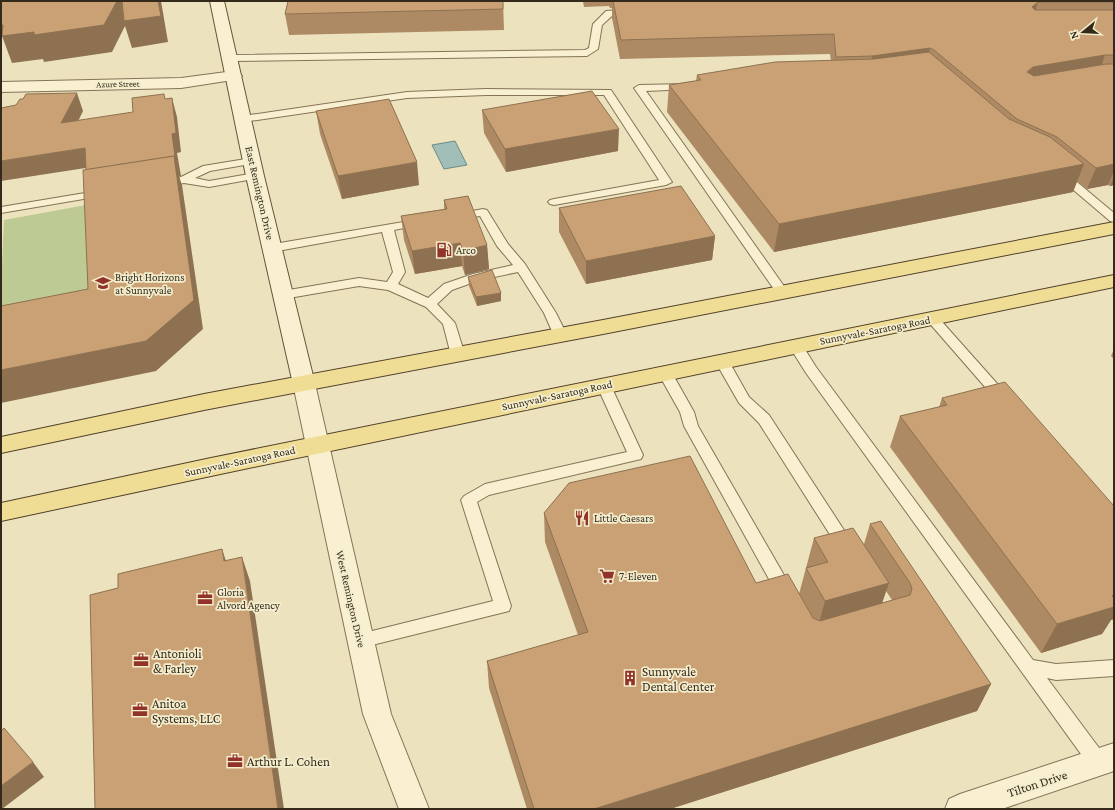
<svg xmlns="http://www.w3.org/2000/svg" width="1115" height="810" viewBox="0 0 1115 810" font-family="'Crimson Pro',serif">
	<rect width="100%" height="100%" fill="#ece3be"/>
	<!-- green -->
	<path fill="#bdca93" d="M86,205L91,313L1,331V287L4,220Z"/>
	<!-- water -->
	<path fill="#a1beb9" stroke="#698b86" d="M455,141L467,165L444,169L432,145Z"/>
	<g fill="none" stroke-linecap="round" stroke-linejoin="round">
		<!-- service casing -->
		<g stroke="#847457" stroke-width="2">
			<g id="service">
				<path d="M631,9L634,10L635,12L634,14L612,16L602,25L598,49L587,56L230,61L225,58L230,55L585,50L589,48L593,24L606,11Z"/>
				<path d="M687,84L691,85L692,87L691,89L646,91L786,289L788,292L786,295H778L634,88L639,85Z"/>
				<path d="M486,89L611,90L672,182L666,185L554,205L550,204L548,202L550,200L554,199L659,180L604,95H486L407,98L243,122L238,119L243,116L407,92Z"/>
				<path d="M252,158L257,161L256,163L210,171L195,178L209,181L255,173L261,176L259,178L209,187L184,183L163,187L157,184L159,182L181,177L203,166Z"/>
				<path d="M1061,171L1065,172L1114,213V222L1110,221L1057,176L1055,174Z"/>
				<path d="M103,190L107,191L109,193L107,195L1,213V207Z"/>
				<path d="M483,209L487,210L508,244L525,264L556,313L567,335L565,338L560,339L555,338L544,313L518,272L480,280L452,290L437,304L455,323L465,355L463,358L458,360L453,358L451,355L443,324L426,307L388,290L359,286L283,299L279,298L277,295L279,292L283,291L359,278L387,282L393,272L382,232L272,252L268,251L266,248L268,245L421,219L425,220L427,222L425,224L394,230L405,272L398,284L428,298L444,284L473,274L513,265L497,246L480,216L455,220L451,219L449,217L451,215Z"/>
				<path d="M931,314L936,315L1009,397L1011,400L1009,403L1004,405L999,403L925,318L926,315Z"/>
				<path d="M796,342L801,343L816,367L1033,660L1056,664L1114,660V676L1056,680L1047,678L1105,756L1107,762L1105,768L1098,771L1091,768L806,373L789,346L791,343Z"/>
				<path d="M722,356L727,358L749,397L769,415L853,544L855,548L853,552L847,554L841,552L759,423L739,403L715,361L717,358Z"/>
				<path d="M665,368L670,370L672,373L694,412L698,426L792,589L794,594L792,599L786,601L780,599L684,426L680,412L658,373L660,370Z"/>
				<path d="M604,381L609,383L611,386L643,455L641,459L489,495L477,502L511,606L509,611L360,648L354,646L351,641L354,636L360,634L493,601L461,500L464,496L485,484L627,452L597,386L599,383Z"/>
			</g>
		</g>
		<!-- minor casing -->
		<g stroke="#847457" stroke-width="2">
			<g id="minor">
				<path d="M234,71L239,73L242,76L239,79L181,88L1,92V82L181,78Z"/>
				<path d="M1114,743V771L1002,809H945L949,799L960,794Z"/>
			</g>
		</g>
		<!-- tertiary casing -->
		<g stroke="#847457" stroke-width="2">
			<path id="tertiary" d="M304,377L312,379L315,384L391,714L429,809H399L363,714L293,384L296,379Z"/>
		</g>
		<!-- secondary casing -->
		<g stroke="#66553b" stroke-width="2">
			<path id="secondary" d="M210,1H224L264,176L315,384L312,389L304,391L296,389L293,384L246,176Z"/>
		</g>
		<!-- primary casing -->
		<g stroke="#52412c" stroke-width="2">
			<g id="primary">
				<path d="M1114,222V234L603,334L204,410L1,453V437L204,394L603,320Z"/>
				<path d="M1114,275V287L211,476L1,521V503L211,458Z"/>
			</g>
		</g>
		<!-- service -->
		<use href="#service" fill="#f8f0d1" fill-rule="evenodd"/>
		<!-- minor -->
		<use href="#minor" fill="#f8f0d1" fill-rule="evenodd"/>
		<!-- tertiary -->
		<use href="#tertiary" fill="#f8f0d1" fill-rule="evenodd"/>
		<!-- secondary -->
		<use href="#secondary" fill="#f8f0d1" fill-rule="evenodd"/>
		<!-- primary -->
		<use href="#primary" fill="#f0dd95" fill-rule="evenodd"/>
	</g>
	<!-- wall -->
	<g fill="#ae8a64" fill-rule="evenodd">
		<path d="M503,1L504,30L289,35L285,14Z"/>
		<path d="M583,1H1114V185L1110,186L1108,185L1087,189L1077,181L1073,192L774,252L667,112L669,85L696,81L697,75L831,61L830,54L620,59L612,18V8H610L609,6L584,7Z"/>
		<path d="M482,110L618,151L506,172L484,133Z"/>
		<path d="M316,111L419,185L342,199L320,134Z"/>
		<path d="M444,200L487,245L489,269L465,275L462,266L415,274L404,240L401,216L444,209Z"/>
		<path d="M559,208L715,236L712,260L586,284L559,232Z"/>
		<path d="M468,277L501,293V301L477,306L469,286Z"/>
		<path d="M1114,349V359L1111,356Z"/>
		<path d="M942,398L1114,506V619L1111,620L1102,634L1041,653L890,447L900,416L939,407Z"/>
		<path d="M544,513L756,583L799,594L814,538L864,544L870,524L991,684L977,711L670,809H527L489,688L487,661L578,635L545,542ZM886,591L892,600L882,603Z"/>
	</g>
	<!-- shaded-wall -->
	<g fill="#8d7151">
		<path d="M117,1H161L168,42L132,48L125,26L112,52L44,62L43,59L12,63L2,36H4L1,29V25Z"/>
		<path d="M1038,2L1032,22V7Z"/>
		<path d="M930,48L925,69L868,76L872,56Z"/>
		<path d="M1105,55L1098,76L1027,88V72L1033,67Z"/>
		<path d="M77,93L83,111L68,142L61,123Z"/>
		<path d="M172,98L177,117L181,152L177,153L181,176H179L182,185L203,329L156,371L1,403V370L146,341L93,190L172,134Z"/>
		<path d="M619,129L618,151L506,172L505,149Z"/>
		<path d="M85,148L92,167L1,181V161Z"/>
		<path d="M417,162L419,185L342,199L338,176Z"/>
		<path d="M1084,164L1073,192L774,252L779,224Z"/>
		<path d="M1114,164V171L1108,185L1087,189L1096,168Z"/>
		<path d="M1114,177V185L1110,186Z"/>
		<path d="M715,236L712,260L586,284V261Z"/>
		<path d="M460,243L462,266L415,274L412,251Z"/>
		<path d="M487,245L489,269L465,275L463,251Z"/>
		<path d="M501,293V301L477,306L476,297Z"/>
		<path d="M222,549L230,573L224,561Z"/>
		<path d="M242,557L250,581L284,809H278Z"/>
		<path d="M889,583L879,612L817,630L825,601Z"/>
		<path d="M1114,595V619L1111,620L1102,634L1041,653L1057,624Z"/>
		<path d="M991,684L977,711L670,809H594Z"/>
		<path d="M33,762L44,777L2,809H1V786Z"/>
	</g>
	<!-- building -->
	<g fill="#caa174" stroke="#8d7151">
		<path d="M1,1H117L104,25L34,35V32L2,36L3,25H1Z"/>
		<path d="M122,1H158L161,16L124,21Z"/>
		<path d="M288,1H503V9L285,14Z"/>
		<path d="M613,1H1114V2H1038L1032,7L1035,10H1114V55H1105L1033,67L1027,72L1034,76L1106,64H1114V164L1096,168L1057,137L1017,119L934,50L930,48L872,56L836,57L834,34L621,40Z"/>
		<path d="M929,52L1009,119L1050,137L1084,164L779,224L669,85L701,80L697,75L775,62L874,59Z"/>
		<path d="M592,91L619,129L505,149L482,110Z"/>
		<path d="M77,93L61,123L133,112L132,98L164,94L165,99L172,98L176,133L172,134L175,156L86,170L85,148L1,161V108L16,105L20,99H23L26,94Z"/>
		<path d="M389,99L417,162L338,176L316,111Z"/>
		<path d="M174,156L194,300L146,341L1,370V306L88,289L83,170Z"/>
		<path d="M681,186L715,236L586,261L559,208Z"/>
		<path d="M468,196L487,245L463,251L460,243L412,251L401,216L447,209L444,200Z"/>
		<path d="M492,270L501,293L476,297L468,277Z"/>
		<path d="M1005,382L1114,506V595L1112,596L1114,598V607L1057,624L900,416L947,405L942,398Z"/>
		<path d="M690,456L756,583L788,574L813,618L820,621L910,595L912,589L910,583L870,524L881,521L991,684L594,809H534L487,661L588,632L544,513L569,483Z"/>
		<path d="M853,528L889,583L825,601L806,568L828,562L814,538Z"/>
		<path d="M222,549L224,561L242,557L278,809H95L90,595L118,588V574Z"/>
		<path d="M4,728L33,762L1,786V731Z"/>
	</g>
	<!-- icons -->
	<defs>
		<g id="fuel-bare" transform="scale(1.2)"><path d="M-5.5-6h7V0h2V4h1.3V-2.5L3-4.5l.8-.8L6-3V5H2.5V1h-1V6h-7ZM-4.2-4.7v3.2H.2V-4.7Z" fill="#923329" stroke="#f4edcd" stroke-width="2.5" paint-order="stroke"/></g>
		<g id="school-bare" transform="scale(1.2)"><path d="M0-5L7-2L0 1L-7-2ZM-4 1L0 2.5L4 1V4Q0 6-4 4Z" fill="#923329" stroke="#f4edcd" stroke-width="2.5" paint-order="stroke"/></g>
		<g id="restaurant-bare" transform="scale(1.2)"><path d="M-5-6h1v4h1v-4h1v4h1v-4h1v5L-1.5 .5V6h-2V.5L-5-1ZM5-6V6H3V1.5H1.5Q1.5-4 5-6Z" fill="#923329" stroke="#f4edcd" stroke-width="2.5" paint-order="stroke"/></g>
		<g id="supermarket-bare" transform="scale(1.2)"><path d="M-6-5.5h2.5l.6 2H6L4.5 2H-2.5L-4.4-4H-6ZM-1.5 3.2a1.3 1.3 0 1 0 .1 0ZM3 3.2a1.3 1.3 0 1 0 .1 0Z" fill="#923329" stroke="#f4edcd" stroke-width="2.5" paint-order="stroke"/></g>
		<g id="office-bare" transform="scale(1.2)"><path d="M-6-3h4V-5.5h4V-3h4V5H-6ZM-1-4.5V-3h2v-1.5ZM-6 0V1H6V0Z" fill="#923329" stroke="#f4edcd" stroke-width="2.5" paint-order="stroke"/></g>
		<g id="building-bare" transform="scale(1.2)"><path d="M-4-6H4V6H1V3H-1V6H-4ZM-2.5-4.3h1.7v1.8h-1.7ZM.8-4.3h1.7v1.8H.8ZM-2.5-1h1.7V.8h-1.7ZM.8-1h1.7V.8H.8Z" fill="#923329" stroke="#f4edcd" stroke-width="2.5" paint-order="stroke"/></g>
	</defs>
	<g fill-rule="evenodd">
		<use href="#fuel-bare" x="444" y="250"/>
		<use href="#school-bare" x="103" y="283"/>
		<use href="#restaurant-bare" x="582" y="518"/>
		<use href="#supermarket-bare" x="607" y="576"/>
		<use href="#office-bare" x="205" y="598"/>
		<use href="#office-bare" x="141" y="660"/>
		<use href="#building-bare" x="630" y="678"/>
		<use href="#office-bare" x="140" y="710"/>
		<use href="#office-bare" x="235" y="761"/>
	</g>
	<g text-anchor="middle" stroke-width="3.5" stroke-linejoin="round" paint-order="stroke">
		<!-- far-street labels -->
		<g font-size="9" fill="#342a1c" stroke="#f4edcd">
			<text transform="translate(118 84) rotate(-1)" y="3">Azure Street</text>
		</g>
		<!-- street labels -->
		<g font-size="11" fill="#342a1c" stroke="#f4edcd">
			<text transform="translate(260 193) rotate(77)" y="4">East Remington Drive</text>
			<text transform="translate(875 330) rotate(-11)" y="4">Sunnyvale-Saratoga Road</text>
			<text transform="translate(557 395) rotate(-12)" y="4">Sunnyvale-Saratoga Road</text>
			<text transform="translate(240 461) rotate(-12)" y="4">Sunnyvale-Saratoga Road</text>
			<text transform="translate(351 599) rotate(77)" y="4">West Remington Drive</text>
		</g>
		<!-- poi labels -->
		<g font-size="11" fill="#342a1c" stroke="#f4edcd" text-anchor="start">
			<text x="456" y="254">Arco</text>
			<text x="115" y="281">Bright Horizons<tspan x="115" dy="13">at Sunnyvale</tspan></text>
			<text x="594" y="522">Little Caesars</text>
			<text x="619" y="580">7-Eleven</text>
			<text x="217" y="596">Gloria<tspan x="217" dy="13">Alvord Agency</tspan></text>
		</g>
		<!-- near-poi labels -->
		<g font-size="13" fill="#342a1c" stroke="#f4edcd" text-anchor="start">
			<text x="153" y="658">Antonioli<tspan x="153" dy="15">&amp; Farley</tspan></text>
			<text x="642" y="676">Sunnyvale<tspan x="642" dy="15">Dental Center</tspan></text>
			<text x="152" y="708">Anitoa<tspan x="152" dy="15">Systems, LLC</tspan></text>
			<text x="247" y="766">Arthur L. Cohen</text>
		</g>
		<!-- near-street labels -->
		<g font-size="13" fill="#342a1c" stroke="#f4edcd">
			<text transform="translate(1037 783) rotate(-18)" y="5">Tilton Drive</text>
		</g>
	</g>
	<!-- border -->
	<rect width="1115" height="810" fill="none" stroke="#342a1c" stroke-width="4"/>
	<!-- north arrow -->
	<g transform="translate(1083 32) rotate(252)" stroke="#f4edcd" stroke-width="3" paint-order="stroke">
	<path d="M0-3L7 15L0 10L-7 15Z" fill="#342a1c"/>
	<text y="-6" font-size="11" font-weight="bold" text-anchor="middle" fill="#342a1c">N</text>
	</g>
</svg>
